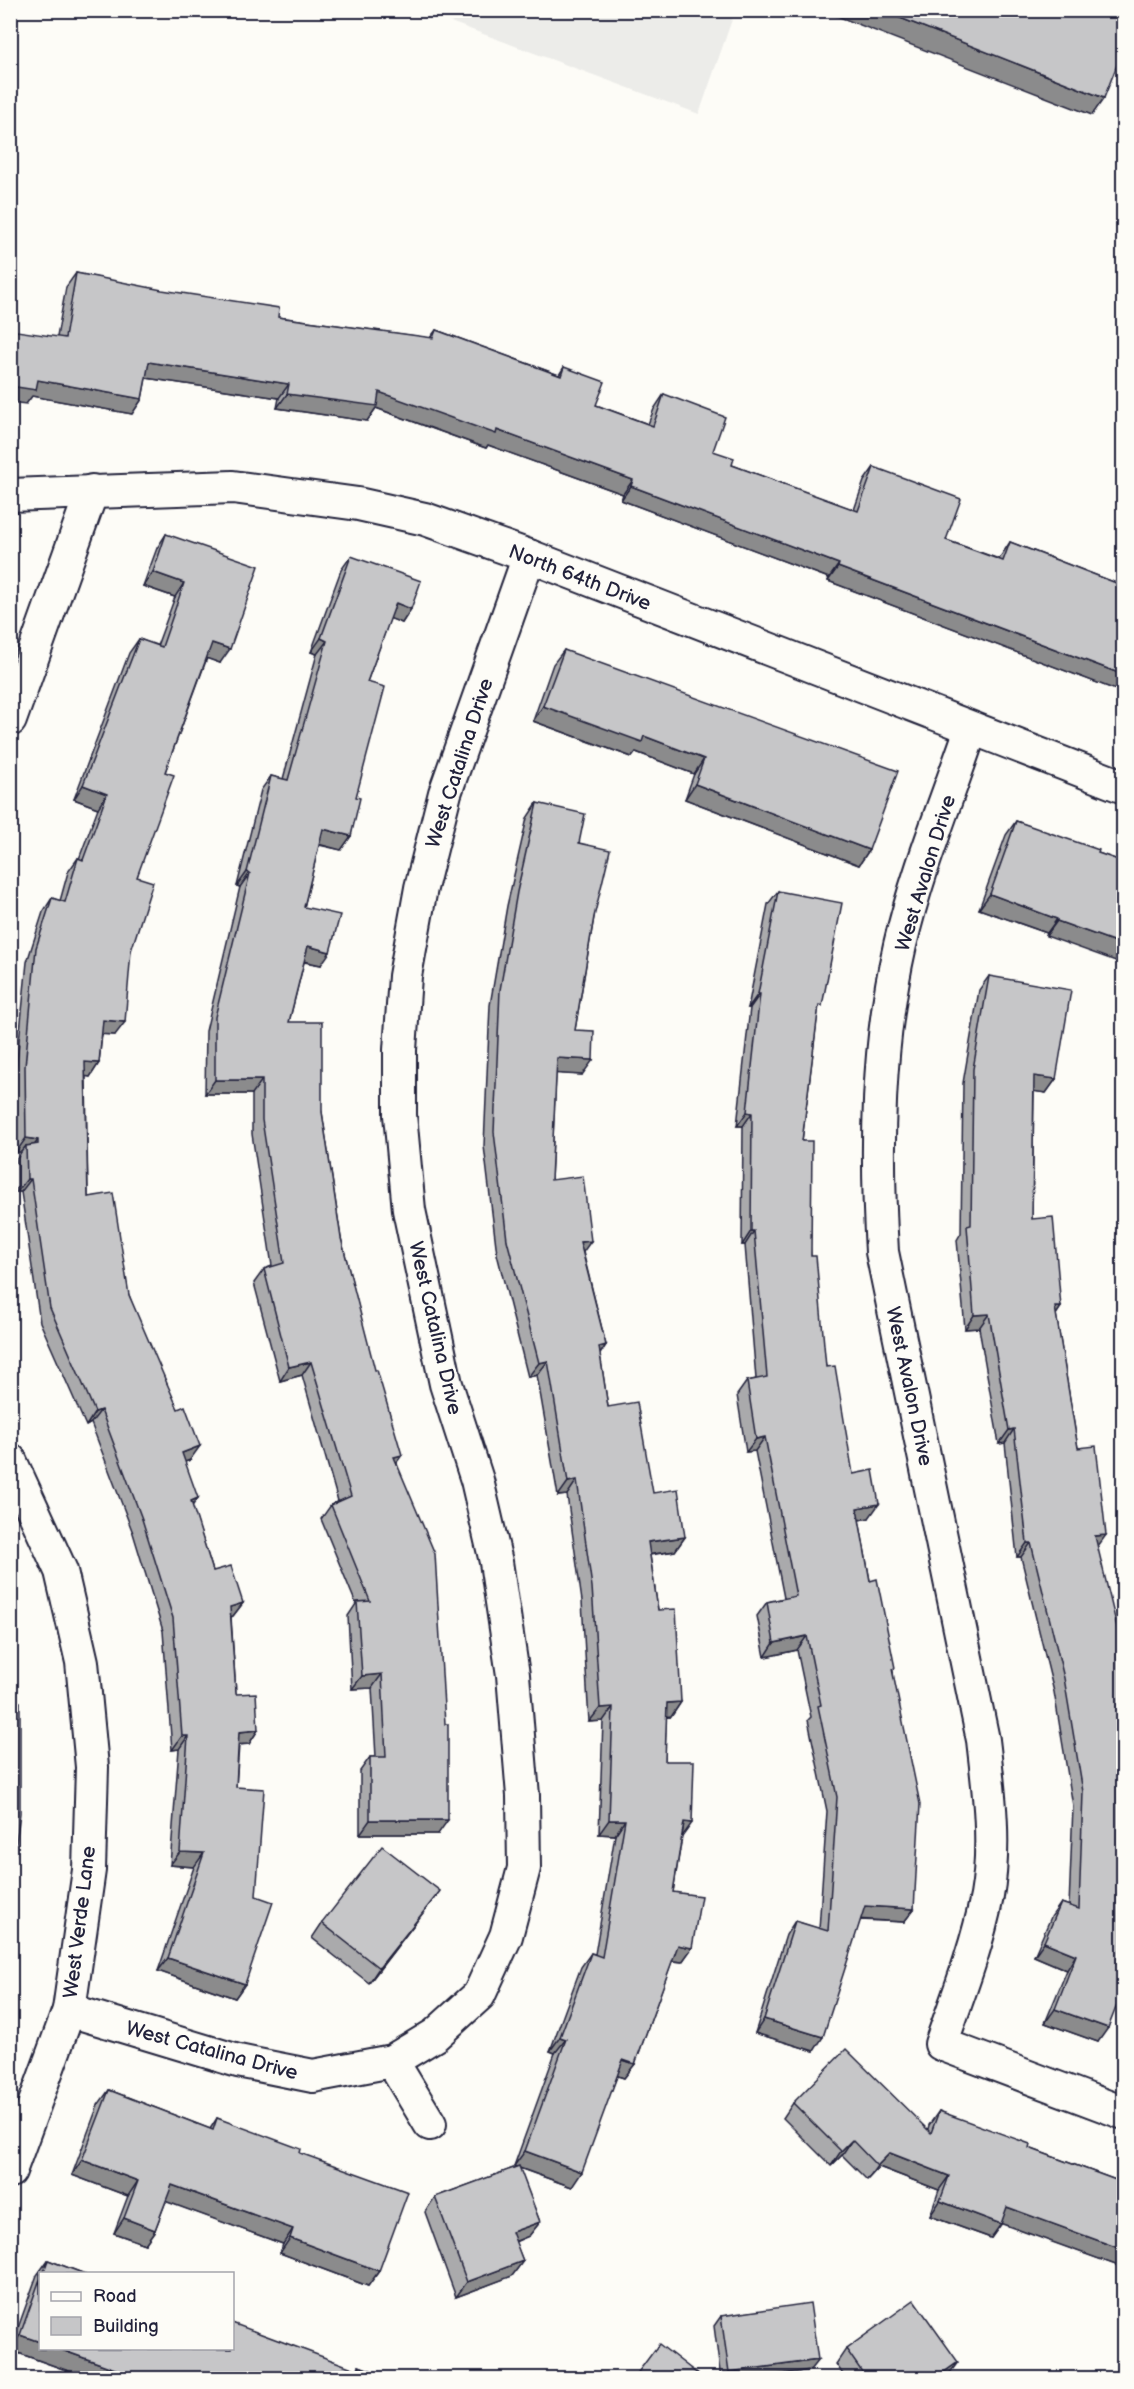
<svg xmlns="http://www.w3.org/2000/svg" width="1134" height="2389" viewBox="0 0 1134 2389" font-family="'Balsamiq Sans',sans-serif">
	<rect width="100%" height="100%" fill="#fdfcf7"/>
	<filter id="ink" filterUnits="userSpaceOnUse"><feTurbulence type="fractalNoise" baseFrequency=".0167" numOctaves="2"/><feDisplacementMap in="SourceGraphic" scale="12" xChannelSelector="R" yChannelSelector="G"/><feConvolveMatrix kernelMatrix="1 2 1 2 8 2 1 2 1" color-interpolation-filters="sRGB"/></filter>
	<g filter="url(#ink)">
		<!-- built -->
		<path fill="#ecece9" d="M421,11H735L699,114Z"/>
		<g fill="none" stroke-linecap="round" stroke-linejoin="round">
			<!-- street casing -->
			<g stroke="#22223b" stroke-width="36">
				<g id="street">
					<path d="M10,495L233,487L358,504L425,519L529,556L1124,787"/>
					<path d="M10,720L92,491"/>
					<path d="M971,729C947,800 917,871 900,945C877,1046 876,1149 882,1252L983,1740C989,1791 996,1845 987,1896C977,1947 958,1996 941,2044L1124,2113"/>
					<path d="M10,1460L61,1571L82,1662L92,1767L89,1870L69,2010L10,2171"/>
					<path d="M69,2010L238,2061L313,2076L392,2061L435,2035L479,1995L506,1936L524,1868L523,1796L513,1675L496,1562L477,1480L446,1384L409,1210L400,1115V1050L405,976L421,888L445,793L529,556"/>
					<path d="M392,2061L430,2124"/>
				</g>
			</g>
			<!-- street -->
			<use href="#street" stroke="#fdfcf7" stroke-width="32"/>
		</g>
		<!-- wall -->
		<g fill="#aaaaac" stroke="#22223b" stroke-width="1.5">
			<path d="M76,273L278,317L430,338L436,330L559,375L564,367L596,405L648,424L654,409L664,394L713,451L732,465L854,510L864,481L874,467L946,540L999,559L1010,542L1124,586V693L828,581L829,578L621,500L623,494L488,445L486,448L376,408L367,421L277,408L279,398L146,378L142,399L132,414L32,396L26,404L57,337L66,287Z"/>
			<path d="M166,534L220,663L207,658L165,772L137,877L131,951L115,1035L102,1034L99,1063L90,1077L86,1076L88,1197L129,1295L190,1460L185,1462L192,1506L213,1571L243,1603L233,1616L231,1617L236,1694L258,1730L249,1744L239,1745L236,1787L245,1984L235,1998L158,1971L194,1867L170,1865L179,1749L172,1750L163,1631L133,1533L91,1423L86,1426L40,1322L21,1192H17V1159L21,1152H16L15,1081L27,962L43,912L52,898L60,901L68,872L78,858L79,859L98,808L74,799L129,653L139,639L157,646L175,597L143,586L157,548Z"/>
			<path d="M351,556L411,609L402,623L390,618L367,682L356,797L351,836L341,850L319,845L304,907L321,965L304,962L289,1022L322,1112L341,1238L397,1462L438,1834H360V1771L370,1757H376L372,1688L352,1689L348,1616L356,1604L321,1519L331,1505L338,1501L302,1375L280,1381L254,1283L264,1269L272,1266L252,1134V1094H205L206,1031L240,887L237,886L261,790L271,776L283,779L317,654L311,652L341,570Z"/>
			<path d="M564,650L869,850L859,865L685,799L694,774L636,752L632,757L533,721L553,664Z"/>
			<path d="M537,803L579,843L594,917L575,1030L582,1075L556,1073L551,1180L583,1252L606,1345L600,1354L608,1407L653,1493L685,1537L675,1551L650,1555L658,1610L681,1702L671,1717H666L665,1761L682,1837L673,1892L692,1948L682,1962L672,1961L635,2064L624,2078L617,2076L572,2187L519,2168L540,2222L529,2236L515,2242L523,2261L512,2276L456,2297L425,2212L435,2197L517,2167L514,2166L555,2053L550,2051L581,1967L591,1953L595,1954L615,1835L599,1834L603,1721L589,1722L582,1601L567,1495L558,1496L537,1375L528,1377L497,1254L484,1146L490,1005L507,906L527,818Z"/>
			<path d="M1016,821L1098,853L1124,862L1046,936L1047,933L979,909L1006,835Z"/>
			<path d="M778,891L818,1011L802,1141L811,1256L826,1367L853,1474L869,1518L859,1520L870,1581L893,1671L914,1909L904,1922L860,1920L814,2051L755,2033L786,1935L795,1921L819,1929L827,1811L808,1720L811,1717L797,1650L765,1657L757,1616L767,1602L784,1598L755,1451L746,1452L737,1395L747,1381L756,1379L745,1245H742L743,1126H737L750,1008H748L768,904Z"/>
			<path d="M989,976L1056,1079L1046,1093L1034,1091L1032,1219L1061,1307L1056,1314L1078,1448L1097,1547L1098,2042L1045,2023L1067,1970L1034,1956L1051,1917L1061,1903L1069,1906L1073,1806L1054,1692L1021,1557H1017L1005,1443L999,1444L979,1328L965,1329L957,1240L961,1233L963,1083L979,990Z"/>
			<path d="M429,1905L369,1983L312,1938L322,1923Z"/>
			<path d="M109,2090L210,2129L217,2118L300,2153L379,2271L368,2286L280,2253L283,2244L166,2201L155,2230L145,2244L114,2233L128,2196L72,2175L98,2105Z"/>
			<path d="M793,2103L928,2129L929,2125L939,2111L1029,2148L1124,2183V2268L1002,2223L991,2238L930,2216L939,2190L879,2167L867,2180L842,2155L831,2166L783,2118Z"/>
			<path d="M48,2260L85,2274H40V2349L357,2370L359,2366L394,2379H91L10,2350L37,2275Z"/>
			<path d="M721,2316L810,2370L749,2379H721L714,2326Z"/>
			<path d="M846,2349L947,2377L945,2379H846L836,2364Z"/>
			<path d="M1124,2353V2379H1114Z"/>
		</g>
		<!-- shaded-wall -->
		<g fill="#8b8b8c" stroke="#22223b" stroke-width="1.5">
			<path d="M831,10H880L1104,98L1092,115L829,13Z"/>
			<path d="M149,362L289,384L279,398L139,377Z"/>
			<path d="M38,380L142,399L132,414L32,396L26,404L10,402V386Z"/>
			<path d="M379,392L497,430L633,480L623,494L488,445L486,448L376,408L367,421L277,408L287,394Z"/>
			<path d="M631,486L839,564L829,578L621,500Z"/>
			<path d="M838,567L1124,675V693L828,581Z"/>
			<path d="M153,572L184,583L175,597L143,586Z"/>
			<path d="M396,603L411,609L402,623L386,617Z"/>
			<path d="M321,638L327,641L317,654L311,652Z"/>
			<path d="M212,643L230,649L220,663L203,657Z"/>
			<path d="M543,706L644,736L704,759L694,774L636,752L632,757L533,721Z"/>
			<path d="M695,784L869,850L859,865L685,799Z"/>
			<path d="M83,785L107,794L98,808L74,799Z"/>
			<path d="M323,829L351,836L341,850L314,843Z"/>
			<path d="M247,872L250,873L240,887L237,886Z"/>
			<path d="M990,894L1057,919L1047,933L979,909Z"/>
			<path d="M1057,921L1124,945V964L1046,936Z"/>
			<path d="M308,946L330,952L321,965L298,960Z"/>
			<path d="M758,994H760L750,1008H748Z"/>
			<path d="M103,1020L125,1022L115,1035L93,1034Z"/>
			<path d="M557,1058L593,1060L582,1075L547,1073Z"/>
			<path d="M85,1062L99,1063L90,1077L76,1075Z"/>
			<path d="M1034,1076L1056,1079L1046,1093L1024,1090Z"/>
			<path d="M215,1080H262L252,1094H205Z"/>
			<path d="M747,1112L752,1113L743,1126H737Z"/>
			<path d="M26,1138L38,1140L29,1153L26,1146L21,1152H16Z"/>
			<path d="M27,1179H31L21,1192H17Z"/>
			<path d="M751,1231H754L745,1245H742Z"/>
			<path d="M591,1241L581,1255L580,1242Z"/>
			<path d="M1055,1307H1061L1052,1321Z"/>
			<path d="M989,1314L979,1328L965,1329L974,1315Z"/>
			<path d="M606,1345L596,1360L599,1347Z"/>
			<path d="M548,1361L537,1375L528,1377L539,1363Z"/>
			<path d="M311,1362L302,1375L280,1381L289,1367Z"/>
			<path d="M101,1410L91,1423L86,1426L95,1412Z"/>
			<path d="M1014,1429L1005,1443L999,1444L1009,1430Z"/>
			<path d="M765,1437L755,1451L746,1452L756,1439Z"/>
			<path d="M200,1446L190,1460L172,1467L182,1453Z"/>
			<path d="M402,1455L392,1469L394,1457Z"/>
			<path d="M577,1480L567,1495L558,1496L568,1482Z"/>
			<path d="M198,1498L188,1512L191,1501Z"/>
			<path d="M879,1504L869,1518L847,1522L857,1508Z"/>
			<path d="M1106,1535L1096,1549L1095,1536Z"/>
			<path d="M685,1537L675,1551L638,1556L648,1542Z"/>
			<path d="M1027,1543H1031L1021,1557H1017Z"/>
			<path d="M243,1603L233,1616L220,1620L230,1607Z"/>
			<path d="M807,1636L797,1650L765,1657L774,1643Z"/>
			<path d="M382,1674L372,1688L352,1689L362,1676Z"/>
			<path d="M681,1702L671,1717L657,1718L667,1703Z"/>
			<path d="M613,1707L603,1721L589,1722L600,1708Z"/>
			<path d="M258,1730L249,1744L230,1745L239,1732Z"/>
			<path d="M182,1736H188L179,1749L172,1750Z"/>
			<path d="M370,1820H448L438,1834H360Z"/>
			<path d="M609,1820H625L615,1835L599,1834Z"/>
			<path d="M684,1822L692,1823L682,1837Z"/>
			<path d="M180,1852L204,1853L194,1867L170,1865Z"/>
			<path d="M440,1891L429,1905L369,1983L379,1968Z"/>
			<path d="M865,1906L914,1909L904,1922L855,1919Z"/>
			<path d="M1044,1942L1076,1955L1067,1970L1034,1956Z"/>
			<path d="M678,1945L692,1948L682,1962L667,1960Z"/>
			<path d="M168,1958L245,1984L235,1998L158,1971Z"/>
			<path d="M1055,2009L1108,2028L1098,2042L1045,2023Z"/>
			<path d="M764,2019L823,2037L814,2051L755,2033Z"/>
			<path d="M560,2037L566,2039L555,2053L550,2051Z"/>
			<path d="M623,2060L635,2064L624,2078L613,2074Z"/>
			<path d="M852,2140L842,2155L831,2166L841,2151Z"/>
			<path d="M525,2151L582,2172L572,2187L514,2166Z"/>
			<path d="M890,2153L949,2176L939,2190L879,2167L867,2180L877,2166Z"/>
			<path d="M82,2160L138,2181L128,2196L72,2175Z"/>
			<path d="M172,2185L293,2229L283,2244L162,2200Z"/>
			<path d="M940,2201L1001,2224L991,2238L930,2216Z"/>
			<path d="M1007,2207L1124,2250V2268L997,2222Z"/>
			<path d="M124,2218L155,2230L145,2244L114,2233Z"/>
			<path d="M540,2222L529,2236L501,2247L512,2232Z"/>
			<path d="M290,2238L379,2271L368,2286L280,2253Z"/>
			<path d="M523,2261L512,2276L456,2297L467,2282Z"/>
			<path d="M20,2335L40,2342V2349H59L143,2379H91L10,2350Z"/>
			<path d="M818,2360L810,2370L749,2379H724L729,2372Z"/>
			<path d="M958,2362L947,2377L945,2379H937L940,2375Z"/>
		</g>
		<!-- building -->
		<g fill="#c6c6c8" stroke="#22223b" stroke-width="1.5">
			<path d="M880,10H1124V47L1104,98Z"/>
			<path d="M76,273L162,290L279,308L278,317L433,338L436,330L561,376L564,367L605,382L596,405L653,426L664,394L725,417L713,451L734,458L732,465L858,511L874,467L961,499L946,540L1003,561L1010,542L1124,586V675L838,567L839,564L631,486L633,480L497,430L496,434L379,392L377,406L287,394L289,384L149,362L142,399L38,380L36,390L10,386V330L65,338Z"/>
			<path d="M166,534L259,566L230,649L212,643L165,772L174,775L137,877L153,882L131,951L125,1022L103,1020L99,1063L85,1062L88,1197L113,1193L129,1295L178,1409L185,1406L200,1446L182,1453L198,1498L191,1501L213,1571L231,1566L243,1603L230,1607L236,1694L256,1693L258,1730L239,1732L236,1787L264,1789L256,1896L273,1902L245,1984L168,1958L204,1853L180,1852L188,1736H182L173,1618L142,1519L101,1410L95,1412L50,1308L31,1179H27L26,1146L38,1144V1140L26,1138L25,1067L36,948L52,898L65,902L78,858L83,860L107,794L83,785L139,639L162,647L184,583L153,572Z"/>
			<path d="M351,556L421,581L411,609L396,603L367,682L385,687L356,797L360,798L351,836L323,829L304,907L340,915L330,952L308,946L289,1022H322V1112L341,1238L375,1370H377L402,1455L394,1457L435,1554L445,1724H448V1820H370V1757H386L382,1674L362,1676L357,1602L370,1601L331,1505L351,1496L311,1362L289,1367L264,1269L284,1263L262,1120V1080H215V1017L250,873L247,872L271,776L288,780L327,641L321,638Z"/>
			<path d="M564,650L898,771L869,850L695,784L704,759L644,736L642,742L543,706Z"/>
			<path d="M537,803L585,814L579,843L610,850L594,917L575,1030L594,1031L593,1060L557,1058L551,1180L583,1176L591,1241L580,1242L606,1345L599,1347L608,1407L637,1402L653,1493L678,1489L685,1537L648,1542L658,1610L676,1609L681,1702L667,1703L665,1761H694L692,1823L684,1822L673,1892L701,1896L692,1948L678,1945L635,2064L623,2060L582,2172L525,2151L566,2039L560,2037L591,1953L602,1957L625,1820H609L613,1707L600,1708L592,1587L577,1480L568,1482L548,1361L539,1363L507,1240L494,1132L500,990L517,892Z"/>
			<path d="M1016,821L1099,850L1098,853L1124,862V945L1057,921V919L990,894Z"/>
			<path d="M778,891L842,903L822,1006L819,1005L802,1141H812L811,1256H816L826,1367L835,1366L853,1474L873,1470L879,1504L857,1508L870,1581L877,1579L895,1668L892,1669L920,1804L914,1909L865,1906L823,2037L764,2019L795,1921L828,1931L837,1797L818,1706L821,1705L807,1636L774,1643L767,1602L796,1596L765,1437L756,1439L747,1381L767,1377L754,1231H751L752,1113L747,1112L760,994H758Z"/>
			<path d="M989,976L1071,990L1056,1079L1034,1076L1032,1219L1053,1217L1061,1307H1055L1078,1448L1096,1446L1106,1535L1095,1536L1124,1656V1987L1108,2028L1055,2009L1076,1955L1044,1942L1061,1903L1079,1909L1083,1792L1064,1678L1031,1543H1027L1014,1429L1009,1430L989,1314L974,1315L967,1226L971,1225L973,1069Z"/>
			<path d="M10,1675L15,1702H20V1813L10,1890Z"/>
			<path d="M382,1846L440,1891L379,1968L322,1923Z"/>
			<path d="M846,2049L931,2133L939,2111L1030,2144L1029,2148L1124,2183V2250L1007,2207L1001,2224L940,2201L949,2176L890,2153L877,2166L852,2140L841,2151L793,2103Z"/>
			<path d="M109,2090L213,2130L217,2118L301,2149L300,2153L408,2192L379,2271L290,2238L293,2229L172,2185L155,2230L124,2218L138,2181L82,2160Z"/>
			<path d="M519,2166L540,2222L512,2232L523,2261L467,2282L435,2197Z"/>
			<path d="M48,2260L85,2274H43Z"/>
			<path d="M40,2279V2342L20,2335Z"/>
			<path d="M914,2300L958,2362L940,2375L942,2379H867L846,2349Z"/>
			<path d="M810,2303L818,2360L729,2372L721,2316Z"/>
			<path d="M232,2323L358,2370L359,2366L394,2379H143L59,2349H232Z"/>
			<path d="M659,2344L704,2379H633Z"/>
			<path d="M1124,2366V2379H1119Z"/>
		</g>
	</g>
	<g text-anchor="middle" stroke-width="4.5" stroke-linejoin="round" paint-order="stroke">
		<!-- street labels -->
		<g font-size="20" fill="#22223b" stroke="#fdfcf7">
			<text transform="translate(580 577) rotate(21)" y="7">North 64th Drive</text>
			<text transform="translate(459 763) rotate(-72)" y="7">West Catalina Drive</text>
			<text transform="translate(925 873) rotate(-73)" y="7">West Avalon Drive</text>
			<text transform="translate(436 1328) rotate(77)" y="7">West Catalina Drive</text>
			<text transform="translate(910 1386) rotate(78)" y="7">West Avalon Drive</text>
			<text transform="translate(79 1922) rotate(-83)" y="7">West Verde Lane</text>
			<text transform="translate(212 2050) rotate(15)" y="7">West Catalina Drive</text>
		</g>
	</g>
	<!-- margin -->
	<rect width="1134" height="2389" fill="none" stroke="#fdfcf7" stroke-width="36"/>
	<rect x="18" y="18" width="1098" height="2353" fill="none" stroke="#22223b" stroke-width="2" filter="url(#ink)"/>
	<!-- legend -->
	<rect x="39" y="2272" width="195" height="78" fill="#fdfcf7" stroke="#a5a5ac" stroke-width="1.5"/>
	<rect x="51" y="2292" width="30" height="9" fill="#fdfcf7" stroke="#a5a5ac" stroke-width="1.5"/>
	<text x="93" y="2302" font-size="18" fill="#22223b">Road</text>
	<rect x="51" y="2317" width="30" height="18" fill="#c6c6c8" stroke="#a5a5ac" stroke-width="1.5"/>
	<text x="93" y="2332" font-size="18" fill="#22223b">Building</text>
</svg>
